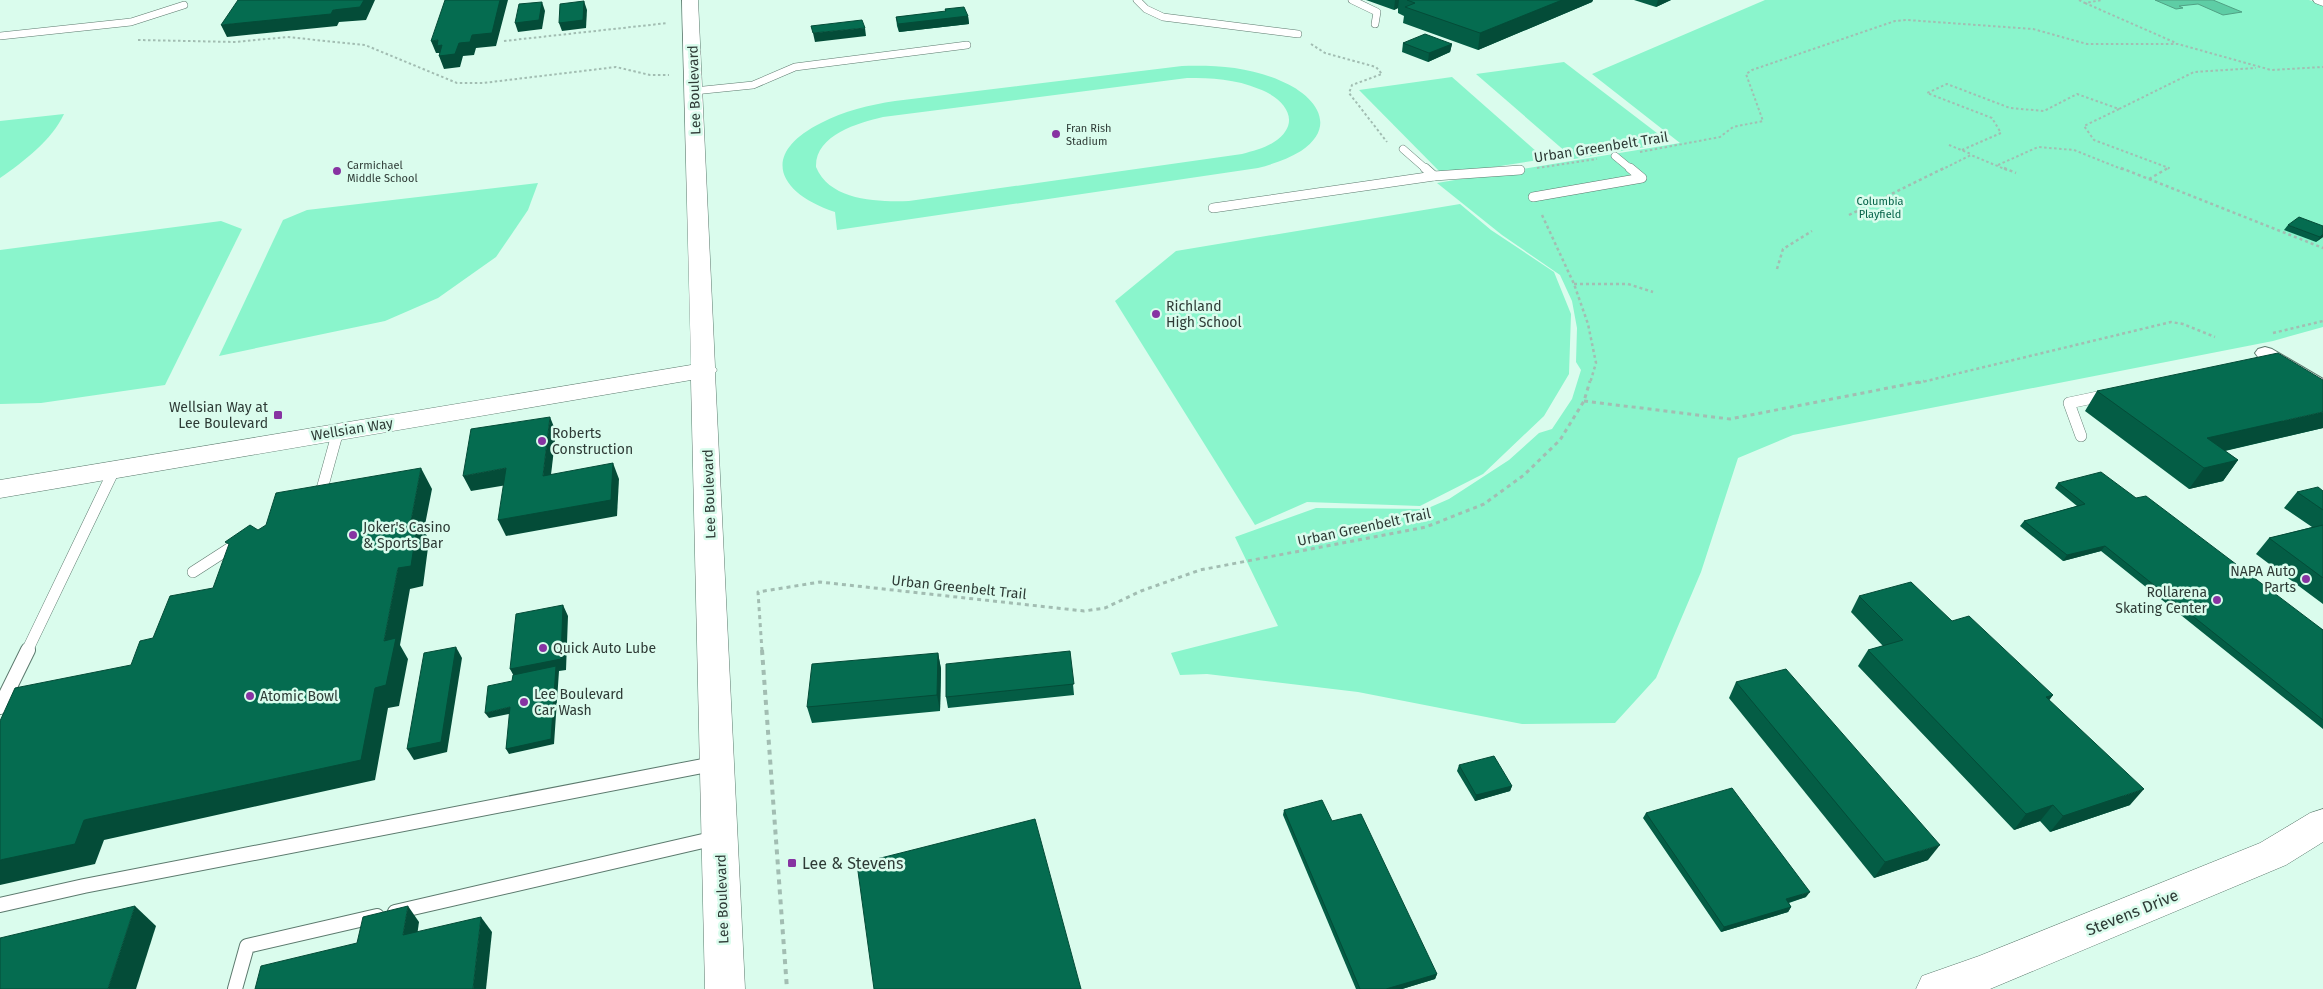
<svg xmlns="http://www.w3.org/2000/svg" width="2323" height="989" viewBox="0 0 2323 989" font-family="'Fira Sans',sans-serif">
	<rect width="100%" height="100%" fill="#dafced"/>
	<!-- green -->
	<g fill="#8af5cc" fill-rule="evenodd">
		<path d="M1765,0H2309L2323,5V327L2273,341L1793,435L1738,458L1701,572L1656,678L1615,723L1522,724L1358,692L1207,674L1180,675L1171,653L1278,626L1235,537L1316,508L1426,509L1449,499L1509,460L1539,433L1552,429L1572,399L1581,370L1576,362L1577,328L1572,301L1560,275L1502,235L1437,183L1680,143L1592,74Z"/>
		<path d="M1564,62L1670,143L1574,159L1476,74Z"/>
		<path d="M1182,66C1216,65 1250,67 1281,81C1313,94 1340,125 1301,151C1288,159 1273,164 1258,168L837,230L835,212C778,193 759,154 821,123C844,111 869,105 895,101ZM1187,78C1211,78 1236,79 1259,89C1284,98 1304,122 1274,142C1265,148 1253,151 1242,154L909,201C878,202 830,201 816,167C815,135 858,123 883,117Z"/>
		<path d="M1452,77L1545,159L1443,175L1359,90Z"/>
		<path d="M64,114C52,140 23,162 0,178V121Z"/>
		<path d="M538,183L528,210L496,257L438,298L385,321L219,356L283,220L307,210Z"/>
		<path d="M1460,204L1491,230L1554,272L1571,314L1569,374L1544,416L1483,474L1420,506L1307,502L1255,525L1115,301L1176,251Z"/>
		<path d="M221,221L242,229L165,385L41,403L0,404V250Z"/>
	</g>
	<!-- water -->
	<path fill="#5ecda5" stroke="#50a184" d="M2155,0H2213L2242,12L2223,15L2198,4L2179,6L2183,8L2176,9Z"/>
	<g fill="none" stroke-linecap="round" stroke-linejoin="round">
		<!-- lane-far3 casing -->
		<g stroke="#5c7a6e" stroke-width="8">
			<g id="lane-far3">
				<path d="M1137,0L1146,9L1163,17L1298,34"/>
				<path d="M1352,0L1377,12L1375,24"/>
				<path d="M0,36L131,22L184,5"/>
				<path d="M694,91L753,85L795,67L967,45"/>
				<path d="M1403,149L1427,170"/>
				<path d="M1615,156L1632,170"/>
			</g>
		</g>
		<!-- lane-far2 casing -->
		<g stroke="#5c7a6e" stroke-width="10">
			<g id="lane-far2">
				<path d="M1425,168L1434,176"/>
				<path d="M1533,197L1642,178L1630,168"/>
				<path d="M1213,208L1434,176L1520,170"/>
			</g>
		</g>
		<!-- lane-far1 casing -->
		<g stroke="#5c7a6e" stroke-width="12">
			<g id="lane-far1">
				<path d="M2081,436L2069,403L2107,395"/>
				<path d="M313,495L322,489L338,431"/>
				<path d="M193,572L238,543"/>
				<path d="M27,651L115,468"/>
			</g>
		</g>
		<!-- lane casing -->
		<g stroke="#5c7a6e" stroke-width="16">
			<g id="lane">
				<path d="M0,707L28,650"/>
				<path d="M0,905L84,886L713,764"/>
				<path d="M395,912L716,838"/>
				<path d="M235,989L247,946L377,916"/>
			</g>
		</g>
		<!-- street casing -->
		<g stroke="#5c7a6e" stroke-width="2">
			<path id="street" d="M2265,347L2272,349L2323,379V394L2316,392L2258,357L2255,353L2258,349Z"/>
		</g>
		<!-- secondary casing -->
		<g stroke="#5c7a6e" stroke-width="1">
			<g id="secondary">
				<path d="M682,0H698L715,367L717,370L715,373L745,989H705L691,380L0,498V480L691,365Z"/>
				<path d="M2313,0H2323V6L2315,3Z"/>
				<path d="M2323,809V842L2286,865L1990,989H1916L1922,976L1979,956L2260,843L2310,813Z"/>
			</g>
		</g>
		<!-- path-far3 -->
		<g stroke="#a2bdb2" stroke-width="2" stroke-dasharray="2.5 2.5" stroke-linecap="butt">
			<path d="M2079,0L2085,3L2102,0"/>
			<path d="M2085,3L2176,43"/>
			<path d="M138,40L236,42L287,37L365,45L457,83H483L616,67L650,75H669"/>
			<path d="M504,41L668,23"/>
			<path d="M1311,44L1325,53L1376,67L1382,74L1352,85L1349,93L1387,142"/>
			<path d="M2119,109L2084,126L2094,140L2169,168L2166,170"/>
			<path d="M1949,145L1971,154"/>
			<path d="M1962,150L2001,133L1992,118L1927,93L1947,84L2010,108L2044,111L2077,94L2119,109L2194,72L2256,68"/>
			<path d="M1640,152L1720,137L1733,127L1763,121L1746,74L1752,70L1895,21L1907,20L2033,29L2087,44H2178L2271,70L2323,67"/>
			<path d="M1998,165L2038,147L2074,150L2124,170"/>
			<path d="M1537,168L1597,159"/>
			<path d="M1941,170L1971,155L2007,170"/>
		</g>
		<!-- path-far2 -->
		<g stroke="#a2bdb2" stroke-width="2.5" stroke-dasharray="3 3" stroke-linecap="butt">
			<path d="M2004,168L2016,173"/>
			<path d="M2121,168L2323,248"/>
			<path d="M2149,179L2168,168"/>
			<path d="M1542,215L1574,284L1588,324L1596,363L1590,383"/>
			<path d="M1849,215L1944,168"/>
			<path d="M1777,269L1783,249L1812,231"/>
			<path d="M1574,284H1628L1653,292"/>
			<path d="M2273,333L2323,321"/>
			<path d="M1918,383L2171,322L2183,324L2215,337"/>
		</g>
		<!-- path-far1 -->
		<g stroke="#a2bdb2" stroke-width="3" stroke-dasharray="4 4" stroke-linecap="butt">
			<path d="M1584,401L1730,419L1924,381"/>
			<path d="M762,651L758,592L820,582L1084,611L1105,608L1141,591L1200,570L1426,527L1484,504L1524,475L1560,440L1584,401L1590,381"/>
		</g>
		<!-- path -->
		<path stroke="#a2bdb2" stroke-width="4" stroke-dasharray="5 5" stroke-linecap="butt" d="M762,650L787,989"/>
		<!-- lane-far3 -->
		<use href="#lane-far3" stroke="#fff" stroke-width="7"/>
		<!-- lane-far2 -->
		<use href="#lane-far2" stroke="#fff" stroke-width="9"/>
		<!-- lane-far1 -->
		<use href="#lane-far1" stroke="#fff" stroke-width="11"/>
		<!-- lane -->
		<use href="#lane" stroke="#fff" stroke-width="14"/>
		<!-- street -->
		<use href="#street" fill="#fff" fill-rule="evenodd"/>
		<!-- secondary -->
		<use href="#secondary" fill="#fff" fill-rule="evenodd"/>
	</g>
	<!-- wall -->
	<g fill="#045d45">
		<path d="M1366,0H1593L1592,2L1478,50L1403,23L1404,16L1398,13V8L1394,10Z"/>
		<path d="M1634,0H1671L1656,7Z"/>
		<path d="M945,9L968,16L969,24L899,32L897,26L896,17L945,12Z"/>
		<path d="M1403,43L1452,44L1450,52L1428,62L1402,52Z"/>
		<path d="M2288,225L2323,237L2316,242L2284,230Z"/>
		<path d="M2097,391L2323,428L2225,451L2238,460L2223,481L2189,489L2085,411Z"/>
		<path d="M2058,483L2136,498L2323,630V729L2101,551L2063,561L2020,526L2024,521L2077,506L2055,488Z"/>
		<path d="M2323,491V604L2256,554L2269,538L2312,527L2284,508L2297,492Z"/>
		<path d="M1859,596L1952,621L2053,695L2049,700L2130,805L2050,832L2040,821L2014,830L1858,666L1868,650L1883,646L1851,612Z"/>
		<path d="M1070,651L1074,695L948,708L946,697Z"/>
		<path d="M938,653L941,669L940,711L812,723L807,707Z"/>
		<path d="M1736,682L1928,860L1874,878L1729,698Z"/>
		<path d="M1459,765L1512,786L1510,791L1475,801L1457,771Z"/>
		<path d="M1284,810L1332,821L1437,974L1435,979L1402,989H1356L1283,815Z"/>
		<path d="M1646,813L1806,897L1789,903L1791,907L1788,912L1721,932L1643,818Z"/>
	</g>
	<!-- shaded-wall -->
	<g fill="#044c38">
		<path d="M364,0H375L366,20L339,22L337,26L227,37L221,25L333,10Z"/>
		<path d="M500,0H508L496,46L476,48L474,55L463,56L460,67L444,69L439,56L440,53H436L431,41L438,40L459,43L472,35Z"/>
		<path d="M1395,0H1399L1398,8L1394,10Z"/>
		<path d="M1562,0H1593L1592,2L1478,50L1480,33Z"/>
		<path d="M1658,0H1671L1656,7Z"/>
		<path d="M584,1L587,10L586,28L562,31L559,23Z"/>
		<path d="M542,2L545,11L542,29L518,32L515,23Z"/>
		<path d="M968,16L969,24L899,32L898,24Z"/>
		<path d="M865,28L866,36L815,42L813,33Z"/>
		<path d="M1452,44L1450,52L1428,62L1429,53Z"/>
		<path d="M2323,234V237L2316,242L2320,237Z"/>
		<path d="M2323,412V428L2193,458L2207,438Z"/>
		<path d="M550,417L556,432L549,492L543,476Z"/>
		<path d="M2238,460L2223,481L2189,489L2204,468Z"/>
		<path d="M613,463L619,479L617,516L506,536L498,520Z"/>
		<path d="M421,468L432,489L424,530L429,540L423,586L410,589L400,645L408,659L399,706L388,708L375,780L104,840L95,864L0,885V860L84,820L375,688L398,568L411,521Z"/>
		<path d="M506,468L513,484L471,491L463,476Z"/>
		<path d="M2105,546L2101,551L2063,561L2067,555Z"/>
		<path d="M563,605L568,616L566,670L559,671L554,744L509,754L506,749L516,680L510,669Z"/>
		<path d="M456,647L462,658L447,752L414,760L407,749Z"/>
		<path d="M938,653L941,669L940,711L937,695Z"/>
		<path d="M2053,695L2041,711L2046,697Z"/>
		<path d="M510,707L513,713L489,718L485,713Z"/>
		<path d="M1512,786L1510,791L1475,801L1476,795Z"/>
		<path d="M2144,789L2130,805L2050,832L2063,816Z"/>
		<path d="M2053,805L2040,821L2014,830L2026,814Z"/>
		<path d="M1940,845L1928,860L1874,878L1885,862Z"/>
		<path d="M1810,892L1806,897L1783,904L1786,899Z"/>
		<path d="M135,906L156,926L136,989H108Z"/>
		<path d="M408,906L419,922L415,950L403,935Z"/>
		<path d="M1791,907L1788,912L1721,932L1724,927Z"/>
		<path d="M481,917L492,932L486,989H473Z"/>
		<path d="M1437,974L1435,979L1402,989H1386Z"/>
	</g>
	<!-- building -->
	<g fill="#056c50" stroke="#044c38">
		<path d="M238,0H364L360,7L333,10L331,14L221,25Z"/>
		<path d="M445,0H500L492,33L472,35L470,42L459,43L455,54L439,56L442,45L437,46L438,40L431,41Z"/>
		<path d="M1407,0H1562L1480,33L1405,7L1415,3Z"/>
		<path d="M584,1L583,20L559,23L560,4Z"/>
		<path d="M542,2L539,20L515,23L519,4Z"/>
		<path d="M964,7L968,16L898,24L896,17L946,11L945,9Z"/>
		<path d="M862,20L865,28L813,33L811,26Z"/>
		<path d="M1425,34L1452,44L1429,53L1403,43Z"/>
		<path d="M2299,217L2323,226V234L2320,237L2288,225Z"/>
		<path d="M2278,353L2323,380V412L2207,438L2238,460L2204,468L2097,391Z"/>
		<path d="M550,417L543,476L613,463L611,500L498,520L506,468L463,476L471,429Z"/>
		<path d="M421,468L411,521L418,519L411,566L398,568L384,641L396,638L386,685L375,688L361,760L84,820L75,844L0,860V721L15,688L131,665L140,641L153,638L170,596L213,588L229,544L225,542L250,525L258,530L266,525L276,493Z"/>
		<path d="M2101,472L2136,498L2146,496L2323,630V720L2105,546L2067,555L2024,521L2085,504L2058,483Z"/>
		<path d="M2318,487L2323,491V510L2297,492Z"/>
		<path d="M2323,525V578L2269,538Z"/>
		<path d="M1911,582L1952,621L1969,616L2053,695L2046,697L2144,789L2063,816L2053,805L2026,814L1868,650L1903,640L1859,596Z"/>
		<path d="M563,605L561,659L510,669L516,614Z"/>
		<path d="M456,647L441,742L407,749L424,653Z"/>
		<path d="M1070,651L1074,684L946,697V664Z"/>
		<path d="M938,653L937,695L807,707L812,664Z"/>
		<path d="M556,666L551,739L506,749L510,707L485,713L488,686L512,681L513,675Z"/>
		<path d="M1786,669L1940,845L1885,862L1736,682Z"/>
		<path d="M1494,756L1512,786L1476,795L1459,765Z"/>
		<path d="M1732,788L1810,892L1786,899L1791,907L1724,927L1646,813Z"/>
		<path d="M1322,800L1332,821L1361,814L1437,974L1386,989H1360L1284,810Z"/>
		<path d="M1035,819L1081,989H874L857,864Z"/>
		<path d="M135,906L108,989H0V938Z"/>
		<path d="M408,906L403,935L481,917L473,989H255L261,966L357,943L363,917Z"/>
	</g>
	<!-- markers -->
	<g fill="#8733a2" stroke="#dafced" stroke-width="2">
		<circle cx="1056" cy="134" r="5"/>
		<circle cx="337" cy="171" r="5"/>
		<circle cx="1156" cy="314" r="5"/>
		<rect x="273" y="410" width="10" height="10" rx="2.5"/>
		<circle cx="542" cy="441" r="5"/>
		<circle cx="353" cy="535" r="5"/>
		<circle cx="2306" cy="579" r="5"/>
		<circle cx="2217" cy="600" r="5"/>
		<circle cx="543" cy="648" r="5"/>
		<circle cx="250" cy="696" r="5"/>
		<circle cx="524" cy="702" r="5"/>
		<rect x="787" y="858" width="10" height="10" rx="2.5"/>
	</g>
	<g text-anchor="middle" stroke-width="5" stroke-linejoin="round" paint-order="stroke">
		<!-- far-poi labels -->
		<g font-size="11" fill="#2e3b36" stroke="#dafced" text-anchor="start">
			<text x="1066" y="132">Fran Rish<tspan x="1066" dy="13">Stadium</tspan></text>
			<text x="347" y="169">Carmichael<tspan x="347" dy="13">Middle School</tspan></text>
		</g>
		<!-- far-park labels -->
		<g font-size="11" fill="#07644a" stroke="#dafced">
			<text x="1880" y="205">Columbia<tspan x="1880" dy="13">Playfield</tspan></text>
		</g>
		<!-- street labels -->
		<g font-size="14" fill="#2e3b36" stroke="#dafced">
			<text transform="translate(694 90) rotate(-92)" y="5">Lee Boulevard</text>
			<text transform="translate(1601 147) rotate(-9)" y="5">Urban Greenbelt Trail</text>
			<text transform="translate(352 429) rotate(-9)" y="5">Wellsian Way</text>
			<text transform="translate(709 494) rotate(-92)" y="5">Lee Boulevard</text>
			<text transform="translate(1364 527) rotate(-12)" y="5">Urban Greenbelt Trail</text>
			<text transform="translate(959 587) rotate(6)" y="5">Urban Greenbelt Trail</text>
			<text transform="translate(722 899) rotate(-92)" y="5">Lee Boulevard</text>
		</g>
		<!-- poi labels -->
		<g font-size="14" fill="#2e3b36" stroke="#dafced" text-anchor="start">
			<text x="1166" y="311">Richland<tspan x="1166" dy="16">High School</tspan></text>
			<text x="268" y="412" text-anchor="end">Wellsian Way at<tspan x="268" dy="16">Lee Boulevard</tspan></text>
			<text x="552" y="438">Roberts<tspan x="552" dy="16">Construction</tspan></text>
			<text x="363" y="532">Joker's Casino<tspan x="363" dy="16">&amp; Sports Bar</tspan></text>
			<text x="2296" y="576" text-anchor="end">NAPA Auto<tspan x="2296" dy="16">Parts</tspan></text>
			<text x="2207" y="597" text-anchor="end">Rollarena<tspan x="2207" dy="16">Skating Center</tspan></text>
			<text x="553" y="653">Quick Auto Lube</text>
			<text x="534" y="699">Lee Boulevard<tspan x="534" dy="16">Car Wash</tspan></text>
			<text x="260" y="701">Atomic Bowl</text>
		</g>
		<!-- near-poi labels -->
		<g font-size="16" fill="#2e3b36" stroke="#dafced" text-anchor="start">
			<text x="802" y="869">Lee &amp; Stevens</text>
		</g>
		<!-- near-street labels -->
		<g font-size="16" fill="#2e3b36" stroke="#dafced">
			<text transform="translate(2132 912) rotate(-22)" y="6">Stevens Drive</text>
		</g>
	</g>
</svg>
